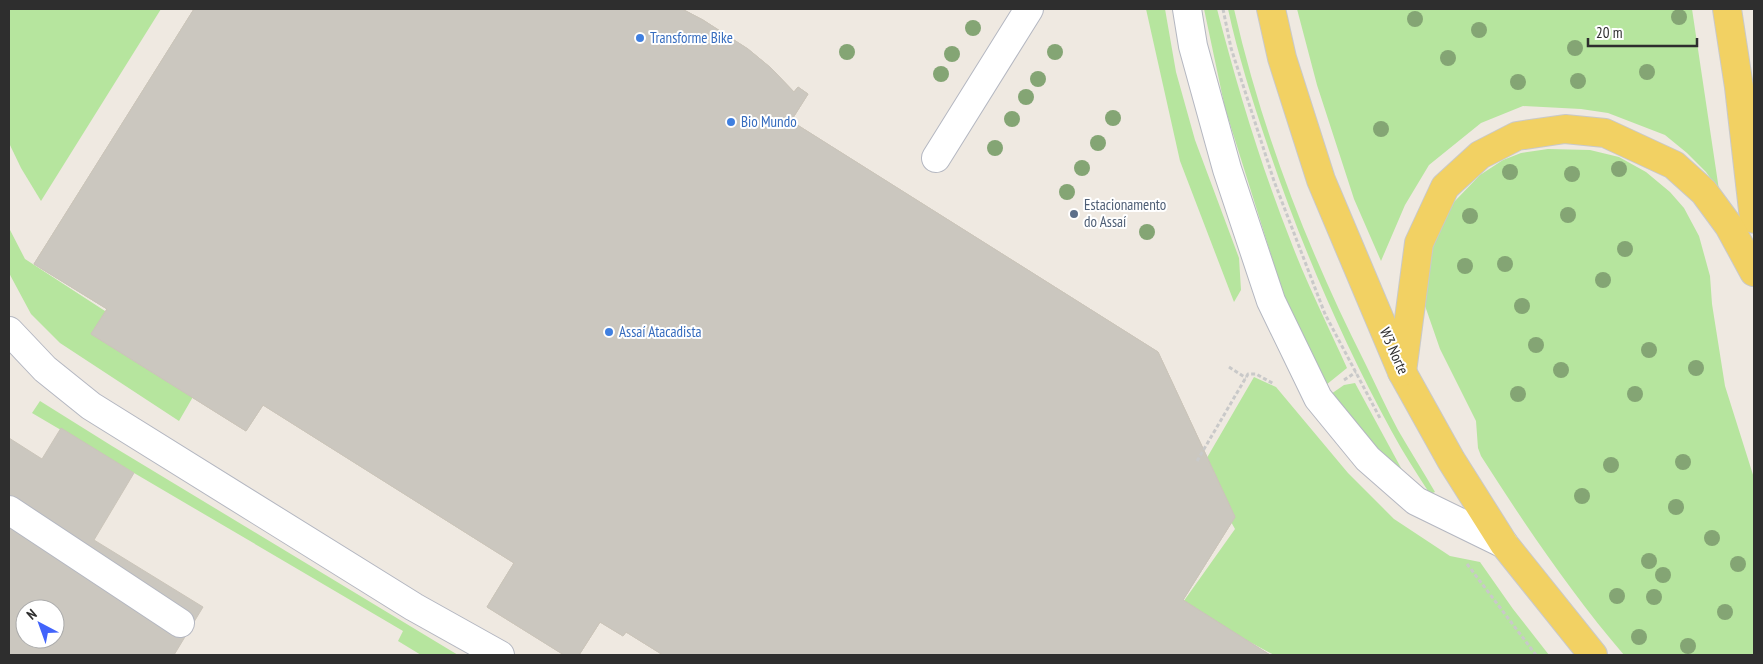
<svg xmlns="http://www.w3.org/2000/svg" width="1763" height="664" viewBox="0 0 1763 664" font-family="'PT Sans Narrow',sans-serif">
	<rect width="100%" height="100%" fill="#efe9e1"/>
	<!-- green -->
	<g fill="#b6e59e">
		<path d="M9,9H161L41,201L21,168L9,143Z"/>
		<path d="M1146,9H1165L1176,72L1195,140L1239,258L1241,290L1234,302L1180,161Z"/>
		<path d="M1204,9H1217C1238,90 1262,169 1293,247C1309,288 1329,328 1347,368L1326,385L1293,321L1282,290L1225,108Z"/>
		<path d="M1228,9H1234C1262,132 1308,250 1365,363C1376,385 1386,408 1398,430C1410,451 1423,471 1435,492L1430,494C1417,474 1404,454 1392,432C1342,340 1300,243 1267,144C1252,99 1238,55 1228,9Z"/>
		<path d="M1297,9H1692L1719,190L1706,172L1687,153L1665,135L1608,113L1581,109L1523,106L1481,123L1429,165L1405,205L1381,261L1354,199L1317,85Z"/>
		<path d="M1548,149L1590,150L1619,157L1646,172L1670,192L1684,208L1699,236L1710,276L1712,304L1725,386L1754,478V655H1624C1571,593 1525,525 1481,456L1478,448L1476,421L1440,349L1423,300L1434,233L1454,202L1480,175L1503,160L1521,153Z"/>
		<path d="M9,228L25,259L205,376L179,421L60,343L31,314L9,273Z"/>
		<path d="M1254,377L1276,387L1348,473L1394,519L1450,556L1480,562L1513,609L1549,655H1274L1181,605L1235,529L1201,468Z"/>
		<path d="M1355,383L1407,479L1375,449L1331,394L1344,385Z"/>
		<path d="M40,401L112,446L458,655H421L398,641L403,631L32,413Z"/>
	</g>
	<!-- building -->
	<g fill="#cbc7bf" stroke="#cbc5ba" fill-rule="evenodd">
		<path d="M194,9H682L703,20L748,49L771,68L794,92L798,87L808,94L791,121L1158,352L1235,517L1183,600L1270,655H663L626,632L623,636L600,622L579,655H564L487,607L514,563L263,405L246,431L91,334L107,309L34,264Z"/>
		<path d="M194,9H682L703,20L748,49L771,68L794,92L798,87L808,94L791,121L1158,352L1235,517L1183,600L1270,655H663L626,632L623,636L600,622L579,655H564L487,607L514,563L263,405L246,431L91,334L107,309L34,264Z"/>
		<path d="M61,428L134,473L94,540L203,607L174,655H9V438L42,459ZM25,609H55V639H25Z"/>
	</g>
	<g fill="none" stroke-linecap="round" stroke-linejoin="round">
		<!-- minor casing -->
		<g stroke="#b4b7c1" stroke-width="30">
			<g id="minor">
				<path d="M1187,9L1193,46L1227,169L1271,301L1318,398L1368,459L1416,501L1504,544"/>
				<path d="M936,158L1029,9"/>
				<path d="M9,331L45,369L91,406L414,607L500,655"/>
				<path d="M9,510L180,623"/>
			</g>
		</g>
		<!-- major casing -->
		<g stroke="#c9c9c9" stroke-width="30">
			<g id="major">
				<path d="M1271,9L1282,58L1321,180L1402,372L1451,460L1504,544L1593,655"/>
				<path d="M1727,9L1739,87L1754,219"/>
				<path d="M1402,372L1419,243L1445,187L1480,155L1517,136L1565,129L1605,133L1674,165L1704,192L1729,226L1754,272"/>
			</g>
		</g>
		<!-- path -->
		<g stroke="#c9c9c9" stroke-width="3" stroke-dasharray="4 2.5" stroke-linecap="butt">
			<path d="M1223,9L1231,48L1274,181L1325,314L1381,420"/>
			<path d="M1229,367L1246,378"/>
			<path d="M1344,380L1356,372"/>
			<path d="M1197,461L1248,374H1256L1274,384"/>
			<path d="M1467,564L1536,655"/>
		</g>
		<!-- minor -->
		<use href="#minor" stroke="#fff" stroke-width="28"/>
		<!-- major -->
		<use href="#major" stroke="#f2d163" stroke-width="28"/>
	</g>
	<!-- trees -->
	<g fill="#84a574">
		<circle cx="1679" cy="17" r="8"/>
		<circle cx="1415" cy="19" r="8"/>
		<circle cx="973" cy="28" r="8"/>
		<circle cx="1479" cy="30" r="8"/>
		<circle cx="1575" cy="48" r="8"/>
		<circle cx="847" cy="52" r="8"/>
		<circle cx="1055" cy="52" r="8"/>
		<circle cx="952" cy="54" r="8"/>
		<circle cx="1448" cy="58" r="8"/>
		<circle cx="1647" cy="72" r="8"/>
		<circle cx="941" cy="74" r="8"/>
		<circle cx="1038" cy="79" r="8"/>
		<circle cx="1578" cy="81" r="8"/>
		<circle cx="1518" cy="82" r="8"/>
		<circle cx="1026" cy="97" r="8"/>
		<circle cx="1113" cy="118" r="8"/>
		<circle cx="1012" cy="119" r="8"/>
		<circle cx="1381" cy="129" r="8"/>
		<circle cx="1098" cy="143" r="8"/>
		<circle cx="995" cy="148" r="8"/>
		<circle cx="1082" cy="168" r="8"/>
		<circle cx="1619" cy="169" r="8"/>
		<circle cx="1510" cy="172" r="8"/>
		<circle cx="1572" cy="174" r="8"/>
		<circle cx="1067" cy="192" r="8"/>
		<circle cx="1568" cy="215" r="8"/>
		<circle cx="1470" cy="216" r="8"/>
		<circle cx="1147" cy="232" r="8"/>
		<circle cx="1625" cy="249" r="8"/>
		<circle cx="1505" cy="264" r="8"/>
		<circle cx="1465" cy="266" r="8"/>
		<circle cx="1603" cy="280" r="8"/>
		<circle cx="1522" cy="306" r="8"/>
		<circle cx="1536" cy="345" r="8"/>
		<circle cx="1649" cy="350" r="8"/>
		<circle cx="1696" cy="368" r="8"/>
		<circle cx="1561" cy="370" r="8"/>
		<circle cx="1518" cy="394" r="8"/>
		<circle cx="1635" cy="394" r="8"/>
		<circle cx="1683" cy="462" r="8"/>
		<circle cx="1611" cy="465" r="8"/>
		<circle cx="1582" cy="496" r="8"/>
		<circle cx="1676" cy="507" r="8"/>
		<circle cx="1712" cy="538" r="8"/>
		<circle cx="1649" cy="561" r="8"/>
		<circle cx="1738" cy="564" r="8"/>
		<circle cx="1663" cy="575" r="8"/>
		<circle cx="1617" cy="596" r="8"/>
		<circle cx="1654" cy="597" r="8"/>
		<circle cx="1725" cy="612" r="8"/>
		<circle cx="1639" cy="637" r="8"/>
		<circle cx="1688" cy="646" r="8"/>
	</g>
	<!-- markers -->
	<g fill="#3f7fe0" stroke="#fff" stroke-width="2">
		<circle cx="640" cy="38" r="5"/>
		<circle cx="731" cy="122" r="5"/>
		<circle cx="609" cy="332" r="5"/>
	</g>
	<circle fill="#5c6f8a" stroke="#fff" stroke-width="2" cx="1074" cy="214" r="5"/>
	<g text-anchor="middle" stroke-width="4" stroke-linejoin="round" paint-order="stroke">
		<!-- shop labels -->
		<g font-size="15" fill="#366cbe" stroke="#fff" text-anchor="start">
			<text x="650" y="43">Transforme Bike</text>
			<text x="741" y="127">Bio Mundo</text>
			<text x="619" y="337">Assaí Atacadista</text>
		</g>
		<!-- service labels -->
		<g font-size="15" fill="#4e5e75" stroke="#fff" text-anchor="start">
			<text x="1084" y="210">Estacionamento<tspan x="1084" dy="17">do Assaí</tspan></text>
		</g>
		<!-- street labels -->
		<g font-size="15" fill="#2e2e2e" stroke="#fff">
			<text transform="translate(1394 351) rotate(66)" y="5">W3 Norte</text>
		</g>
	</g>
	<!-- border -->
	<rect width="1763" height="664" fill="none" stroke="#2e2e2e" stroke-width="20"/>
	<!-- north arrow -->
	<g transform="translate(40 624) rotate(319)"><circle r="24" fill="#ffffff" stroke="#ababab"/>
	<path d="M0-4L9 19L0 12L-9 19Z" fill="#4264fb"/>
	<text y="-8" font-size="14" font-weight="bold" text-anchor="middle" fill="#2e2e2e">N</text>
	</g>
	<!-- scale -->
	<path d="M1588 38v8h109v-8" fill="none" stroke="#2e2e2e" stroke-width="2.5"/>
	<text x="1596" y="38" font-size="15" fill="#2e2e2e" stroke="#ffffff" stroke-width="4" paint-order="stroke">20 m</text>
</svg>
